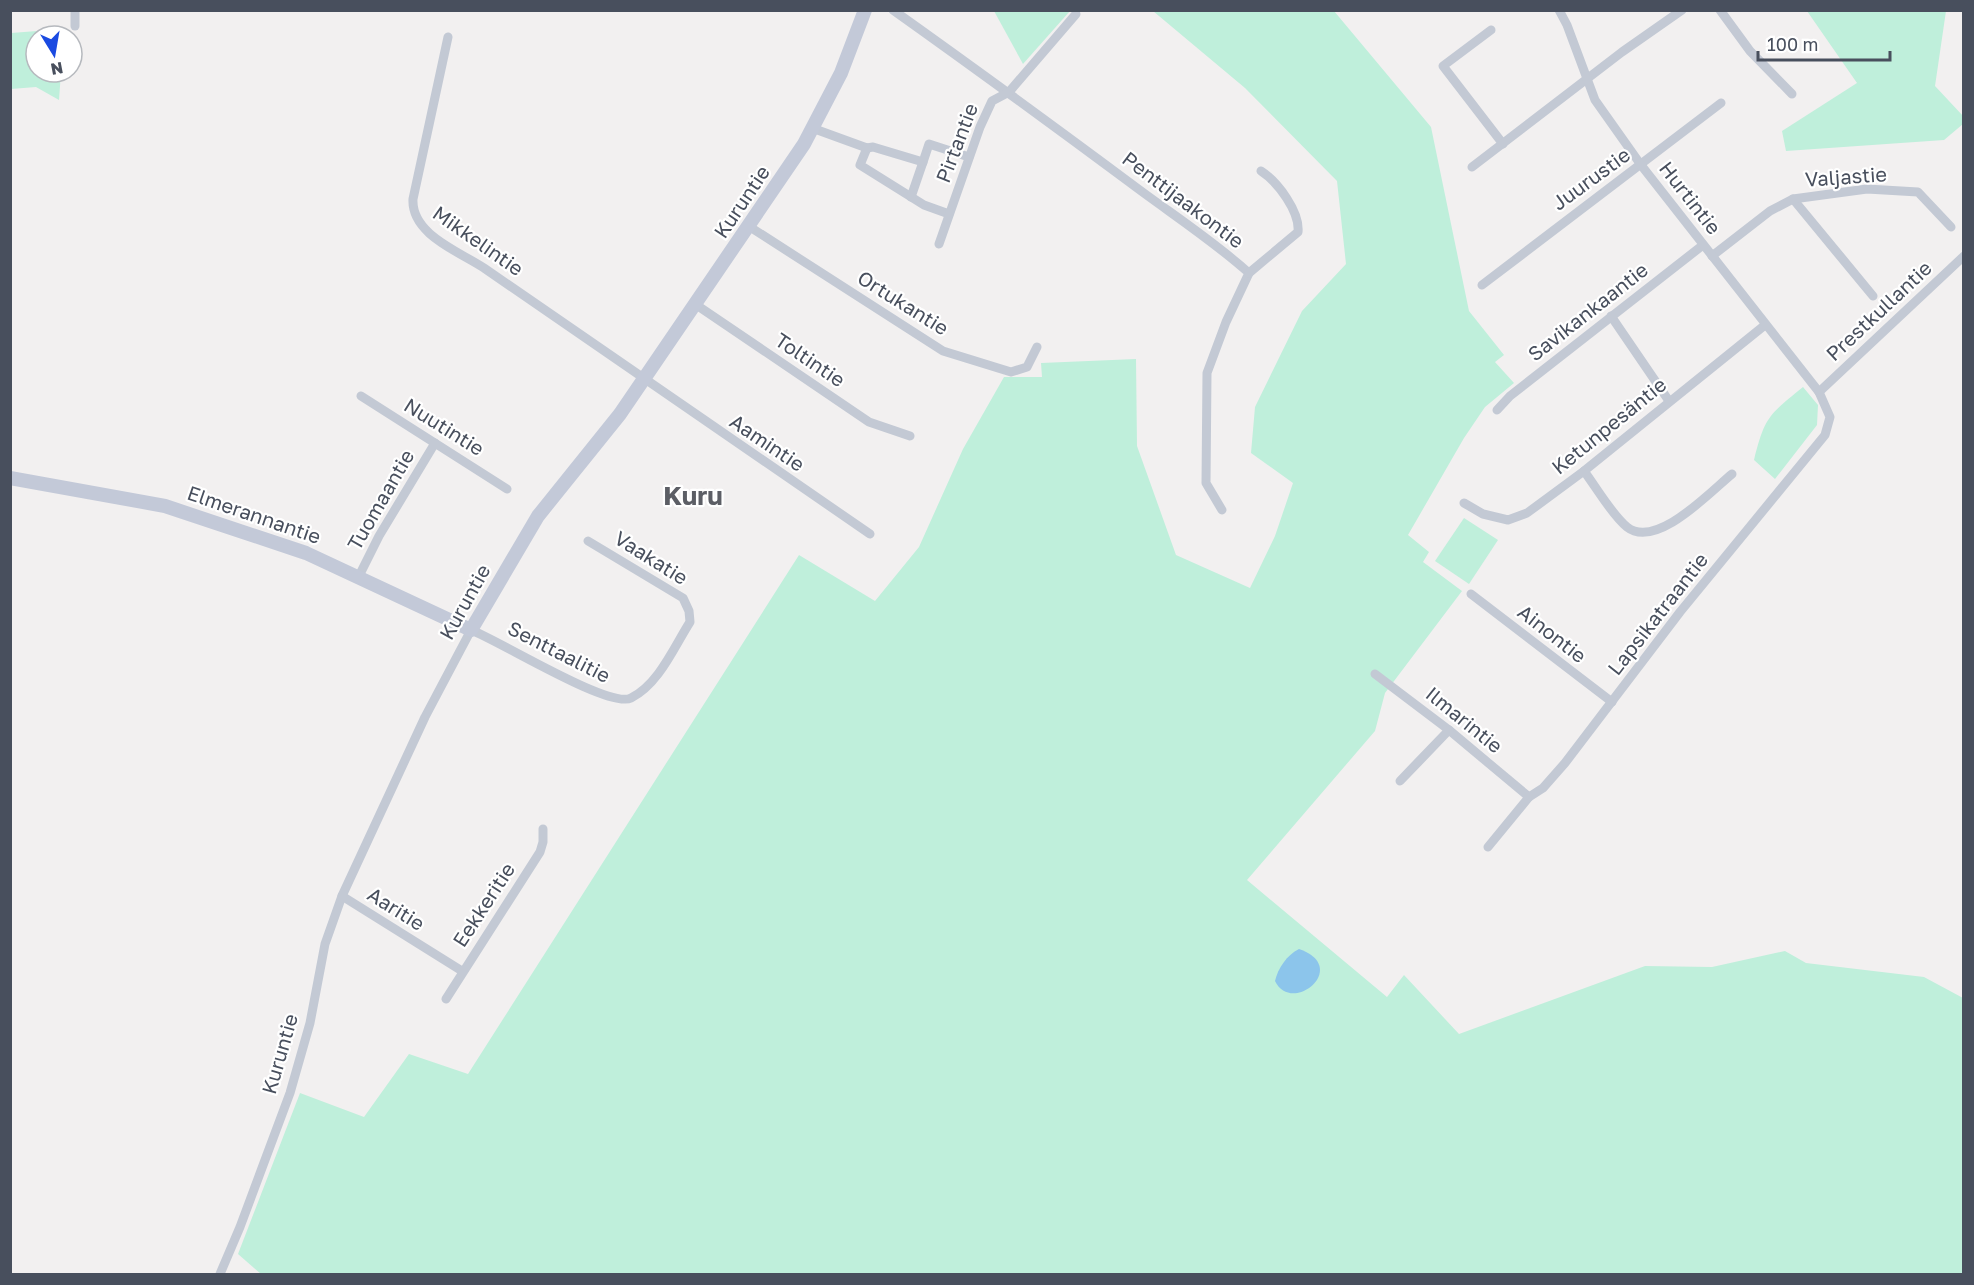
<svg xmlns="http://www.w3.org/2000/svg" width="1974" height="1285" viewBox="0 0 1974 1285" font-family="'Golos Text',sans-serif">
	<rect width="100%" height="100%" fill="#f2f0f0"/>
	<!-- green -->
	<g fill="#bfefdb">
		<path d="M994,11V10L1070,11L1023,64Z"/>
		<path d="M1153,11H1334L1431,127L1469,311L1504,355L1495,362L1514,383L1485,407L1464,438L1408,535L1429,552L1423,562L1462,591L1385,693L1375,731L1247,880L1387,997L1404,975L1459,1034L1645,966L1712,967L1785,951L1806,963L1924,977L1963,998V1274H261L238,1254L300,1093L364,1117L409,1054L468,1074L799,555L875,601L919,547L963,449L1004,377H1042L1041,363L1136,359L1137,446L1176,555L1250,588L1275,536L1293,483L1251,453L1255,407L1302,311L1346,264L1337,181L1245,88Z"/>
		<path d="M1807,11H1946L1935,86L1963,116V124L1944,140L1786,151L1782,131L1857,83Z"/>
		<path d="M63,29V36H36V72H61L59,100L36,87L11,89V33Z"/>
		<path d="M1803,387L1818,405L1817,425L1775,479L1754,460C1765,416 1769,415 1803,387Z"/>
		<path d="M1464,518L1498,540L1469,584L1435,561Z"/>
	</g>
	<!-- water -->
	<path fill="#8cc5eb" d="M1299,949C1351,967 1292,1016 1275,981C1278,968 1287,955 1299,949Z"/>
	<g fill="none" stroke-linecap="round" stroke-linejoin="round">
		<!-- street -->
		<g stroke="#c3c9d4" stroke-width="9">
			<path d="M893,10C973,67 1051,124 1129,182C1170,213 1211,239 1249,273L1226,322L1207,373L1206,483L1222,510"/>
			<path d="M1720,10L1750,51L1792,94"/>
			<path d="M75,26V10"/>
			<path d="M1491,30L1443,66L1503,144"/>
			<path d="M448,37L413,199C411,234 458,251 484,268L870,534"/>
			<path d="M812,128L867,148L873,147L923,162L929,144L969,157"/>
			<path d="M867,148L860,165L924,205L949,214"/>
			<path d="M1472,167L1622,52L1682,10"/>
			<path d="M911,197L923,162"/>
			<path d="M1793,199L1873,296"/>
			<path d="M750,227L943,351L1011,372L1027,367L1037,347"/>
			<path d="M939,244L980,127L992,101L1009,92L1076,14"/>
			<path d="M1712,256L1770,211L1793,199L1867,189L1918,192L1951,227"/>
			<path d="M1249,273L1298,232C1300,212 1278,182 1261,171"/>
			<path d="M1482,285L1721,103"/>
			<path d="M695,304L869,422L910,436"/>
			<path d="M1611,316L1669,401"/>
			<path d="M1819,392L1964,256"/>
			<path d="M361,396L507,489"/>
			<path d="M1497,410L1510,396L1703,245"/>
			<path d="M1584,471C1596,487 1612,515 1627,527C1656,550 1710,492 1732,474"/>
			<path d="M1464,503L1483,514L1508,520L1527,513L1584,471L1765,325"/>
			<path d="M359,576L379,536L435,443"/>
			<path d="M1471,594L1612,702"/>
			<path d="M1375,674L1449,730L1529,797"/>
			<path d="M1400,781L1449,730"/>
			<path d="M1488,847L1529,797L1543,788L1565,763L1680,612L1825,435L1830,417L1819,392L1641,165L1595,100L1567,25L1559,10"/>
			<path d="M342,896L462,971"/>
			<path d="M446,999L540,852L543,842V829"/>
			<path d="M220,1274L240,1227L290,1093L310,1023L325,944L342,896L425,717L471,630C500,641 609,709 631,698C659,684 674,647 690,622L689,611L683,598L588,541"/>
		</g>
		<!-- secondary -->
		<path stroke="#c3c9d8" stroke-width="14" d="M10,478L165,506L306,553L471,630L538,516L620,414L804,144L841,73L865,10"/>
	</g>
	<g text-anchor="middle" stroke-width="4.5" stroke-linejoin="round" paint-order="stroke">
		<!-- street labels -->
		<g font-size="20" fill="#484f5d" stroke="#fff">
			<text transform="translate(957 143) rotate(-69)" y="7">Pirtantie</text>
			<text transform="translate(1846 177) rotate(-4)" y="7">Valjastie</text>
			<text transform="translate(1591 179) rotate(-36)" y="7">Juurustie</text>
			<text transform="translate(1690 198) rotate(52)" y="7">Hurtintie</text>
			<text transform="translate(1183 200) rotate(37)" y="7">Penttijaakontie</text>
			<text transform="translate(742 202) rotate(-56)" y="7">Kuruntie</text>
			<text transform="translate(478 241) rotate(35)" y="7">Mikkelintie</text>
			<text transform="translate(903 303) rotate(32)" y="7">Ortukantie</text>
			<text transform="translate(1879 311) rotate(-43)" y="7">Prestkullantie</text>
			<text transform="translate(1588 312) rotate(-38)" y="7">Savikankaantie</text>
			<text transform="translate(810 360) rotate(34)" y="7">Toltintie</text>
			<text transform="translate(1609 426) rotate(-39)" y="7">Ketunpesäntie</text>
			<text transform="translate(444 427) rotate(32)" y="7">Nuutintie</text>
			<text transform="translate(767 443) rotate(34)" y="7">Aamintie</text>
			<text transform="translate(381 500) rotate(-60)" y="7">Tuomaantie</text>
			<text transform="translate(254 515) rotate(19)" y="7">Elmerannantie</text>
			<text transform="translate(651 558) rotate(32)" y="7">Vaakatie</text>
			<text transform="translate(465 602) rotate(-61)" y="7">Kuruntie</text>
			<text transform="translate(1658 614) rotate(-52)" y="7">Lapsikatraantie</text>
			<text transform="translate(1552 634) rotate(38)" y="7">Ainontie</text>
			<text transform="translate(559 652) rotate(27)" y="7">Senttaalitie</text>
			<text transform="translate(1464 720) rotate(39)" y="7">Ilmarintie</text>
			<text transform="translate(484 905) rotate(-57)" y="7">Eekkeritie</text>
			<text transform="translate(396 909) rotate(32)" y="7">Aaritie</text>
			<text transform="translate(280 1054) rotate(-74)" y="7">Kuruntie</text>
		</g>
		<!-- district labels -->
		<g font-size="26" font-weight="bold" fill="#5c5e65" stroke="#fff">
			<text x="693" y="505">Kuru</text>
		</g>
	</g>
	<!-- border -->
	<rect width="1974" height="1285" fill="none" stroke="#484f5d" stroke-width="24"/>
	<!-- north arrow -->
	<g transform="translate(54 54) rotate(169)"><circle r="28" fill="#ffffff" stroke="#b6b9be" stroke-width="1.5"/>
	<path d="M0-4.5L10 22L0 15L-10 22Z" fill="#1a4ae1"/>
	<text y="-9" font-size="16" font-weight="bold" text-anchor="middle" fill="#484f5d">N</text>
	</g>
	<!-- scale -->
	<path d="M1758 51v9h132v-9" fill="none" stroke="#484f5d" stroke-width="3"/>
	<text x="1767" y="51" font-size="18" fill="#484f5d" stroke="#ffffff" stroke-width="4.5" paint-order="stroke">100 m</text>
</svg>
